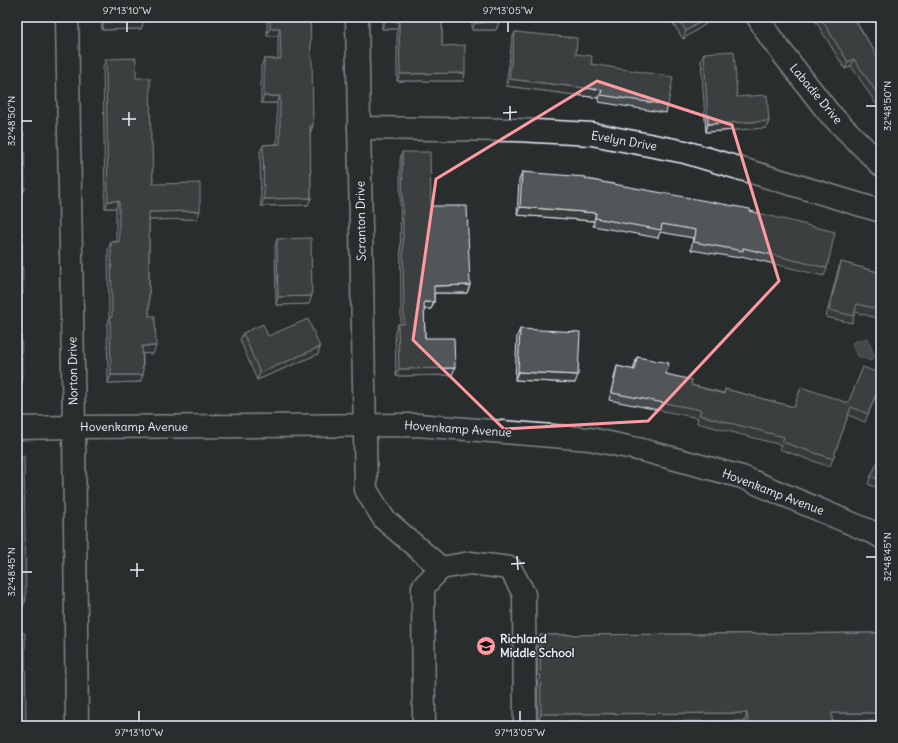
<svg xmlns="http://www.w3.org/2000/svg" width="898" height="743" viewBox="0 0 898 743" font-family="Delius,sans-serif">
	<rect width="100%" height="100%" fill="#2a2d2e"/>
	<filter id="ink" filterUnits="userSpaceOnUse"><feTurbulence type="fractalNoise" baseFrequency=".025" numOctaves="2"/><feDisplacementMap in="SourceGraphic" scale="8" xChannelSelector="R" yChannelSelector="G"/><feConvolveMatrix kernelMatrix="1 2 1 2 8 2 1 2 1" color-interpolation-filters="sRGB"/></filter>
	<g filter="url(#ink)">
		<!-- water -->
		<path fill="#63686b" stroke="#989fa3" d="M867,338L875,357L871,361L858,356L852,346L853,342Z"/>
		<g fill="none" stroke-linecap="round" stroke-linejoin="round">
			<!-- minor casing -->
			<g stroke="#e8f1f8" stroke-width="25">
				<g id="minor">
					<path d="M67,17L74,427L77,726"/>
					<path d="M357,17L366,490L384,519L441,568"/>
					<path d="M758,17L770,37L828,112L881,165"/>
					<path d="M359,128L516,130L592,134L685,152L881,211"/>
					<path d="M17,428L74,427L417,425L590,439L642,450L742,477L874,533L881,537"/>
					<path d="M424,726L423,587L441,568L470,563L510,568L524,594L525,726"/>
				</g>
			</g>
			<!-- minor -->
			<use href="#minor" stroke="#2a2d2e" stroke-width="22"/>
		</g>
		<!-- wall -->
		<g fill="#474b4d" stroke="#e8f1f8">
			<path d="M101,17H144L141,29L102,30Z"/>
			<path d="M267,17H310V134L311,198L308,205L261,206L260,152L263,145L277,144V103H261V66L264,59H278V36H267Z"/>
			<path d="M382,17H442V46L465,73L463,81H397V29H382Z"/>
			<path d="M472,17H499V22L496,30H472Z"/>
			<path d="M669,17H710L707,23L683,39Z"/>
			<path d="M813,17H853L878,57L881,56V111L851,66L845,69Z"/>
			<path d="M515,32L576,54L591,64L668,105L666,113L599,102V98L506,86L512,39Z"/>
			<path d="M704,53L737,97L769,121L766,128L706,132L701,61Z"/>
			<path d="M106,59L136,78L151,142L153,184L197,219L149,220V316L153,354L143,353V375L140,382L108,383L107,324L109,321L108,249L111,242H116V208H105L103,66Z"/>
			<path d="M402,152L431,206L470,285L467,293H434V302L431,309H424L425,338L452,375L396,376L395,332L398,324H401L400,160Z"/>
			<path d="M522,172L586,179L750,211L827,268L824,276L741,256L740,258L691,250L693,238L660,232L658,238L593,226L594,221L517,215L519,180Z"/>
			<path d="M277,239L309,304L276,305L275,246Z"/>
			<path d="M881,260V319L855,312L852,323L826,317L838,270L841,262L877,272Z"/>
			<path d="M520,329L575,383L515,380L517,336Z"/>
			<path d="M243,333L268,336L320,347L318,354L257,380L240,340Z"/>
			<path d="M637,357L666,374L691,385L724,393L725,389L794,407L848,403L881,382L865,422L848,415L830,467L779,449L781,445L697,423L698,418L609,400L615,374L617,366L633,370Z"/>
			<path d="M881,456V490L868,484L871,476Z"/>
			<path d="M881,633V721H832V726H745V721L538,722L537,643L540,635Z"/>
		</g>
		<!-- shaded-wall -->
		<g fill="#3a3d3e" stroke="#e8f1f8">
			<path d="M708,17H710L707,23L683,39L686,31Z"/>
			<path d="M144,21L141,29L102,30L104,22Z"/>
			<path d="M385,21H399L397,29H382Z"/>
			<path d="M499,22L496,30H472L475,23Z"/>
			<path d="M270,28H280L278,36H267Z"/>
			<path d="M854,59L851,66L845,69L848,62Z"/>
			<path d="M465,73L463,81H397L400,74Z"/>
			<path d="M509,79L602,90L599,98L506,86Z"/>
			<path d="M264,96H280L277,103H261Z"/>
			<path d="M769,121L766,128L706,132L708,124Z"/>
			<path d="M310,126H313L310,134Z"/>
			<path d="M17,189H25L22,196H17Z"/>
			<path d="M311,198L308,205L261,206L264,199Z"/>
			<path d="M108,201H119L116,208H105Z"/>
			<path d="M520,207L596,213L594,221L517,215Z"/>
			<path d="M200,211L197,219L146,220L149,212Z"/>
			<path d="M470,285L467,293H431L434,286Z"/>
			<path d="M312,296L309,304L276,305L278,297Z"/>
			<path d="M424,302H434L431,309H421Z"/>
			<path d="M142,346H156L153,354L140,353Z"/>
			<path d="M320,347L318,354L257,380L260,373Z"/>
			<path d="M455,368L452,375L396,376L399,369Z"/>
			<path d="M518,372L578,375L575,383L515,380Z"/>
			<path d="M111,375H143L140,382L108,383Z"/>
			<path d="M17,384H22L20,392H17Z"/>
			<path d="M17,600H26L23,607L17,608Z"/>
			<path d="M747,713L745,721L538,722L541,714Z"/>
			<path d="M832,713H881V721H829Z"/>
		</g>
		<!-- building -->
		<g fill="#535759" stroke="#e8f1f8">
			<path d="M17,17H18V31H17L19,133H24L25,189H17Z"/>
			<path d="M104,17H144V21L104,22Z"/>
			<path d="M270,17H310L311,58H312L313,126H310L311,198L264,199L263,145L280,144V96H264V59H281L280,28H270Z"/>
			<path d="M385,17H442V46L465,45V73L400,74L399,21H385Z"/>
			<path d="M475,17H499V22L475,23Z"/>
			<path d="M677,17H708L686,31Z"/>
			<path d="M820,17H853L878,57L881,56V99L854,59L848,62Z"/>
			<path d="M515,32L577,38L576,54L592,56L591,64L673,77L668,105L601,95L602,90L509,79Z"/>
			<path d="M734,51L737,97L767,95L769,121L708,124L704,53Z"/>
			<path d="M136,58V78H150L151,142H152L153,184L200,183V211L149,212V316H155L156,346H142L143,375H111L110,317H112L111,242H119V201H108L106,59Z"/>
			<path d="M402,152H430L431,206H467L470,285L434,286V302H424L425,338H454L455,368L399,369L398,324H404Z"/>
			<path d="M522,172L586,177V179L750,209V211L835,232L827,268L743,248V251L694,242L696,230L662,224L661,230L595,218L596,213L520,207Z"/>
			<path d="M17,232H22L23,294H21L22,384H17Z"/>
			<path d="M311,238L312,296L278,297L277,239Z"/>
			<path d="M881,260V310L857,304L854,316L829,310L841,262L878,272Z"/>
			<path d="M308,319L320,347L260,373L243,333L263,324L268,336Z"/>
			<path d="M520,329L580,332L578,375L518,372Z"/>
			<path d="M637,357L669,363L666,374L692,380L691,385L724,394L725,389L794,407L801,387L848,403L863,367L881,374V382L868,414L851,407L833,459L782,442L784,437L699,415L701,410L612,393L617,366L635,370Z"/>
			<path d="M17,456H24L26,600H17Z"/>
			<path d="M881,456V481L871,476Z"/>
			<path d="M17,633H25L26,722H31V726H17Z"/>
			<path d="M881,633V713H832V726H748L747,713L541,714L540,635Z"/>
		</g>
	</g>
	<!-- marked area -->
	<path d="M0 0H898V743H0ZM597,81L732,125L779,281L648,421L504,429L413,340L436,179Z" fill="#2a2d2e" fill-opacity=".55" fill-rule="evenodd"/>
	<path fill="none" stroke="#ff9aa2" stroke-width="3" stroke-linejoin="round" d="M597,81L732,125L779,281L648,421L504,429L413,340L436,179Z"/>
	<!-- ticks -->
	<path fill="none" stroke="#e8f1f8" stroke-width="1.5" d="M127,22V32M508,22V32M510,106V120M866,106H876M129,112V126M503,113L517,112M122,119H136M22,121H32M517,556L518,570M866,557H876M137,563V577M511,564L525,563M130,570H144M22,572H32M139,711V721M520,711V721"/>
	<!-- icons -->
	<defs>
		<g id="school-disc" transform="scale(1)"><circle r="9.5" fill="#ff9aa2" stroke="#2a2d2e"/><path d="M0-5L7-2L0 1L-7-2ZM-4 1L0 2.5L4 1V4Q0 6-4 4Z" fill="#111"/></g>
	</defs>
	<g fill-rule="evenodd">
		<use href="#school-disc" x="486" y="646"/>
	</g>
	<g text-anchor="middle" stroke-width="3" stroke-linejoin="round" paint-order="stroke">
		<!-- street labels -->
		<g font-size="12" fill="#e8f1f8" stroke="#2a2d2e">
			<text transform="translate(816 94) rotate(50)" y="4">Labadie Drive</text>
			<text transform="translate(624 141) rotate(10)" y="4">Evelyn Drive</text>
			<text transform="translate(361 221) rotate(-91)" y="4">Scranton Drive</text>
			<text transform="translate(73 371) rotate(-91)" y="4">Norton Drive</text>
			<text x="134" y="431">Hovenkamp Avenue</text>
			<text transform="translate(458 429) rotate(4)" y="4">Hovenkamp Avenue</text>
			<text transform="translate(773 492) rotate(21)" y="4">Hovenkamp Avenue</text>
		</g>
		<!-- poi labels -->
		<g font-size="12" font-weight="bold" fill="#e8f1f8" stroke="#2a2d2e" text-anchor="start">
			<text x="500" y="643">Richland<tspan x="500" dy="14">Middle School</tspan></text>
		</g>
	</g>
	<!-- margin -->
	<rect width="898" height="743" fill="none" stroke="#2a2d2e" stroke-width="44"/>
	<rect x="22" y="22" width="854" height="699" fill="none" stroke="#e8f1f8" stroke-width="1.5"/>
	<g font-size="10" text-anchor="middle" fill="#e8f1f8">
		<text x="127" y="14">97°13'10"W</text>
		<text x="508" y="14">97°13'05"W</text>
		<text transform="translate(887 106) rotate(-90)" y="4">32°48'50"N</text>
		<text transform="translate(11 121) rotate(-90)" y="4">32°48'50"N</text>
		<text transform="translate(887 557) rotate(-90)" y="4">32°48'45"N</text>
		<text transform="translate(11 572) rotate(-90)" y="4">32°48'45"N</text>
		<text x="139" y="736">97°13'10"W</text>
		<text x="520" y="736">97°13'05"W</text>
	</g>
</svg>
